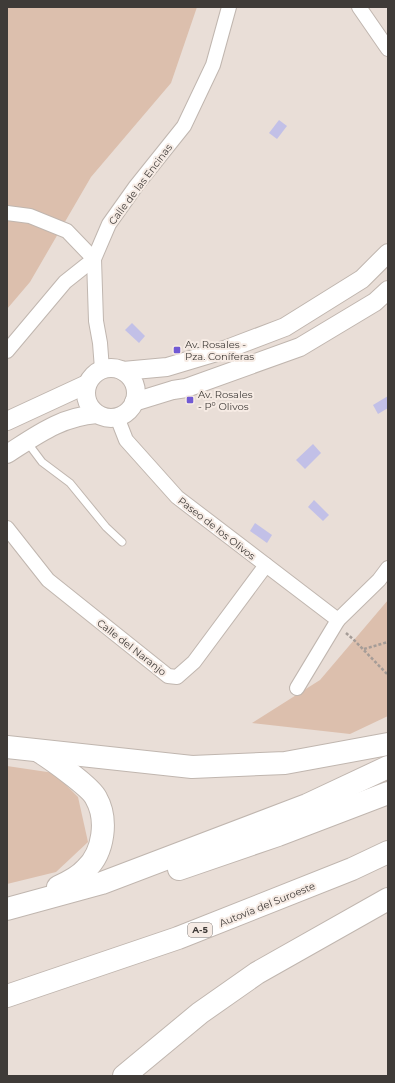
<svg xmlns="http://www.w3.org/2000/svg" width="395" height="1083" viewBox="0 0 395 1083" font-family="Montserrat,sans-serif">
	<rect width="100%" height="100%" fill="#e9ded7"/>
	<!-- green -->
	<g fill="#dcbfad">
		<path d="M7,7H197L171,83L91,177L30,282L7,309Z"/>
		<path d="M388,600V716L350,734L252,723L320,680Z"/>
		<path d="M7,766L54,773L78,797L88,842L56,872L7,884Z"/>
	</g>
	<!-- water -->
	<g fill="#c2c0e7">
		<path d="M279,120L287,126L277,139L269,133Z"/>
		<path d="M132,323L145,336L139,343L125,330Z"/>
		<path d="M388,396V408L378,414L373,405Z"/>
		<path d="M313,444L321,453L305,469L296,460Z"/>
		<path d="M314,500L329,515L323,521L308,507Z"/>
		<path d="M255,523L272,535L267,543L250,531Z"/>
	</g>
	<g fill="none" stroke-linecap="round" stroke-linejoin="round">
		<!-- service casing -->
		<g stroke="#c0b6af" stroke-width="9">
			<path id="service" d="M27,442L42,462L70,483L106,527L122,542"/>
		</g>
		<!-- minor casing -->
		<g stroke="#c0b6af" stroke-width="16">
			<g id="minor">
				<path d="M359,7L388,49"/>
				<path d="M7,213L30,216L67,231L94,259L65,282L7,351"/>
				<path d="M102,369L100,343L96,321L94,259L109,224L136,186L184,126L213,65L229,7"/>
				<path d="M117,417L126,440L177,497L338,620L379,580L388,568"/>
				<path d="M7,528L48,580L168,676L177,677L194,662L266,565"/>
				<path d="M297,688L338,620"/>
			</g>
		</g>
		<!-- tertiary casing -->
		<g stroke="#c0b6af" stroke-width="20">
			<g id="tertiary">
				<circle cx="111" cy="393" r="25"/>
				<path d="M123,371L167,367L227,349L285,327L362,279L388,253"/>
				<path d="M134,402L173,390L186,388L300,347L375,302L388,290"/>
				<path d="M7,421L87,384"/>
				<path d="M7,454C37,435 60,417 97,414"/>
			</g>
		</g>
		<!-- motorway casing -->
		<g stroke="#c0b6af" stroke-width="24">
			<g id="motorway">
				<path d="M7,747L192,767L285,763L388,744"/>
				<path d="M40,752C51,759 91,787 96,798C108,819 104,852 86,869C79,877 67,883 58,887"/>
				<path d="M179,869L278,835L388,793"/>
				<path d="M7,909L102,883L307,805L388,767"/>
				<path d="M7,996L178,938L352,869L388,852"/>
				<path d="M124,1076L200,1013L257,973L388,899"/>
			</g>
		</g>
		<!-- path -->
		<g stroke="#a59c97" stroke-width="2.5" stroke-dasharray="3 2" stroke-linecap="butt">
			<path d="M346,633L354,640L388,675"/>
			<path d="M364,649L388,642"/>
		</g>
		<!-- service -->
		<use href="#service" stroke="#fff" stroke-width="7"/>
		<!-- minor -->
		<use href="#minor" stroke="#fff" stroke-width="14"/>
		<!-- tertiary -->
		<use href="#tertiary" stroke="#fff" stroke-width="18"/>
		<!-- motorway -->
		<use href="#motorway" stroke="#fff" stroke-width="22"/>
	</g>
	<!-- markers -->
	<g fill="#715ad4" stroke="#f6ebe4" stroke-width="1.5">
		<rect x="173" y="346" width="8" height="8" rx="2"/>
		<rect x="186" y="396" width="8" height="8" rx="2"/>
	</g>
	<g text-anchor="middle" stroke-width="4" stroke-linejoin="round" paint-order="stroke">
		<!-- shield labels -->
		<rect fill="#f6ebe4" stroke="#76706c" stroke-width="1" x="188" y="923" width="24" height="14" rx="3"/>
		<g font-size="9" font-weight="bold" fill="#3f3b38">
			<text x="200" y="933">A-5</text>
		</g>
		<!-- street labels -->
		<g font-size="10" fill="#3f3b38" stroke="#f6ebe4">
			<text transform="translate(140 184) rotate(-53)" y="4">Calle de las Encinas</text>
			<text transform="translate(217 528) rotate(38)" y="4">Paseo de los Olivos</text>
			<text transform="translate(132 647) rotate(38)" y="4">Calle del Naranjo</text>
			<text transform="translate(267 904) rotate(-22)" y="4">Autovía del Suroeste</text>
		</g>
		<!-- poi labels -->
		<g font-size="10" fill="#3f3b38" stroke="#f6ebe4" text-anchor="start">
			<text x="185" y="348">Av. Rosales -<tspan x="185" dy="12">Pza. Coníferas</tspan></text>
			<text x="198" y="398">Av. Rosales<tspan x="198" dy="12">- Pº Olivos</tspan></text>
		</g>
	</g>
	<!-- border -->
	<rect width="395" height="1083" fill="none" stroke="#3f3b38" stroke-width="16"/>
</svg>
